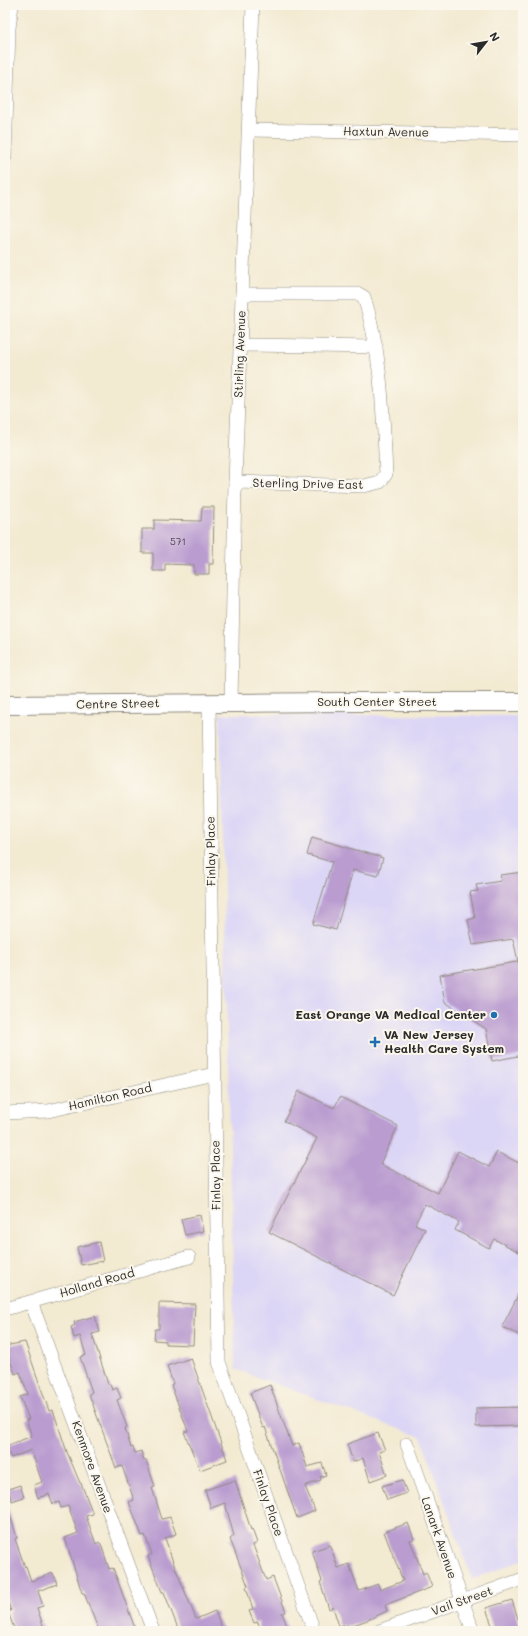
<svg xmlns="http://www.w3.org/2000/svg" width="528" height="1636" viewBox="0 0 528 1636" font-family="Mali,sans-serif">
	<rect width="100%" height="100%" fill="#fbf7ec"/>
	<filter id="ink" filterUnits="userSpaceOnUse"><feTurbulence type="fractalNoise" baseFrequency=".025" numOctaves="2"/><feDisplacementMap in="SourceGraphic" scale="8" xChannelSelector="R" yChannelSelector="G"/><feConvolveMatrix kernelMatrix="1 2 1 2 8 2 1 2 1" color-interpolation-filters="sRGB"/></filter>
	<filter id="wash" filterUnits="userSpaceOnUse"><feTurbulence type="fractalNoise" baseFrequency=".012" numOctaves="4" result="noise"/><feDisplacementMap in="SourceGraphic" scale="16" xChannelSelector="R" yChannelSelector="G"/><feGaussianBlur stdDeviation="0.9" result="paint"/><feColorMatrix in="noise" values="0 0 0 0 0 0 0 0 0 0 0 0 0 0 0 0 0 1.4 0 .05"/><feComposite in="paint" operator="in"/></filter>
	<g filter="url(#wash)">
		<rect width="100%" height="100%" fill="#f3ead2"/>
		<!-- built -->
		<path fill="#dcd6f6" d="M220,714L523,716V1560L472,1579L421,1437L235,1369Z"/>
		<g id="blocks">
			<!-- building -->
			<g fill="#ba9cd0">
				<path d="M202,507H214L213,564H209V574H194V565L165,564V571H153V553H142V529H154V520L201,521Z"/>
				<path d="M312,837L383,858L378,876L353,870L336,930L313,924L332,862L307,855Z"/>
				<path d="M523,872V1055L492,1061L486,1029L445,1002L440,975L522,961H518L513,939L473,945L468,920L475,918L470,892L478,891L476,885L501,881L500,875Z"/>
				<path d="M299,1091L334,1108L340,1097L398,1126L380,1164L438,1193L458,1151L489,1167L497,1152L523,1165V1254L494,1239L489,1248L455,1230L459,1222L425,1204L415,1224L425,1229L393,1295L269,1232L317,1138L284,1121Z"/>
				<path d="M200,1215L203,1231L185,1235L181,1219Z"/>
				<path d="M99,1242L103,1261L81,1265L77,1247Z"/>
				<path d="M523,1285V1337L502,1327Z"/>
				<path d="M159,1303L195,1304L193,1345L166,1344V1341L154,1340L155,1329H159Z"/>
				<path d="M95,1316L100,1332L92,1334L108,1384H110L112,1390L117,1388L121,1398L117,1400L127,1427L125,1428L131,1448L133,1447L135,1453L141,1451L144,1461L146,1460L155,1487L152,1488L162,1519L170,1517L176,1534L165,1538L173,1562L196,1619L215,1611L223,1631H179L164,1592H162L148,1556L152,1554L145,1535L142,1536L129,1502L134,1500L122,1466L116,1468L89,1394L92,1392L80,1357L86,1355L80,1336L74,1338L71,1327L75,1325L74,1322Z"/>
				<path d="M25,1342L49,1411L53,1410L67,1452L80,1483H81L93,1514L86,1516L96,1544L99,1542L101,1544L109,1569L113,1568L136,1631H99L84,1593H82L65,1538L78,1533L68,1506L61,1508L59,1502L53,1504L49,1494L38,1498L34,1485L42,1482L31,1450L11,1458L6,1446L32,1436L26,1420L29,1419L20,1397L28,1394L20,1372L15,1374L5,1346Z"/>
				<path d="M191,1358L227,1460L200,1470L184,1432L188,1431L171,1385L173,1384L167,1366Z"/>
				<path d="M270,1385L292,1446L299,1443L307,1467L322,1463L326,1475L320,1477L321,1480L305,1486L315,1511L297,1518L265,1427L263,1428L250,1393Z"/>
				<path d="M523,1407V1426L476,1427V1408Z"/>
				<path d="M378,1433L385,1450L379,1452L387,1475L370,1481L363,1458L353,1462L347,1444Z"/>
				<path d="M235,1480L251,1530L252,1529L257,1543L253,1545L266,1580L273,1577L286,1612L282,1613L289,1631H261L258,1622L254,1623L249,1611L253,1609L246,1587L248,1586L230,1539L234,1536L225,1503L211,1508L205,1490Z"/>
				<path d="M402,1480L407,1493L387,1500L382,1486Z"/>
				<path d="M20,1485L24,1497L12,1501L8,1489Z"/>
				<path d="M5,1508H8L17,1538L15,1539L25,1567L26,1566L31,1581L53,1573L57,1584L38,1591L43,1606L37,1608L45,1631H15L8,1612L11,1611L5,1594Z"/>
				<path d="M408,1523L414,1539L410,1540L423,1574L426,1572L432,1587L385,1605L387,1611L370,1619L348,1627V1625L344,1626V1625L339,1626L333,1607L329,1609L320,1582L322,1581L312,1551L330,1545L338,1568L349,1564L359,1591L378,1584L380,1590L403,1581L384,1532Z"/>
				<path d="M512,1600L522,1631H494L486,1608Z"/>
			</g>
		</g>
	</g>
	<g filter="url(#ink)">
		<use href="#blocks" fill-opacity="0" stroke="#8f8a7e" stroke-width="1"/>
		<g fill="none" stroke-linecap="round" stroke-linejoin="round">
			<!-- street casing -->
			<g stroke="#8f8a7e" stroke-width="14">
				<g id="street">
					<path d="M249,130L523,135"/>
					<path d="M5,157L9,28L12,5"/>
					<path d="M241,345L376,347"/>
					<path d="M235,482L364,486L380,482L386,474C383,414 382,354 364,297L359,294H242"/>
					<path d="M209,703L219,1362L314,1631"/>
					<path d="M231,703L235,482L253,5"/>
					<path d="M5,1113L48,1111L214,1074"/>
					<path d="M31,1302L153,1631"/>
					<path d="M5,1309L189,1257"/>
					<path d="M407,1444L473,1631"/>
					<path d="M379,1631L523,1579"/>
				</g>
			</g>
			<!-- secondary casing -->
			<g stroke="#8f8a7e" stroke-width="20">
				<path id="secondary" d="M5,705L338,702H523"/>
			</g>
			<!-- street -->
			<use href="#street" stroke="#fff" stroke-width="13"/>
			<!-- secondary -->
			<use href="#secondary" stroke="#fff" stroke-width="18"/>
		</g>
	</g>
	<!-- markers -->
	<g fill="#1f6fb2" stroke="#fbf7ec" stroke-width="1.5">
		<circle cx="494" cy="1015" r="4"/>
		<path d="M373 1036h4v4h4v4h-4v4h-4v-4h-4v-4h4z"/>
	</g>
	<g text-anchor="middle" stroke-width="4" stroke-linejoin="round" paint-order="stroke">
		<!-- number labels -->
		<g font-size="10" fill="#4f4754">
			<text x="178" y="545">571</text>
		</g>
		<!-- street labels -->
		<g font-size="12" fill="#2b2b2b" stroke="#fbf7ec">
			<text transform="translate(386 132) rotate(1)" y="4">Haxtun Avenue</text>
			<text transform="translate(240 354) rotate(-88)" y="4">Stirling Avenue</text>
			<text transform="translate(308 484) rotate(1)" y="4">Sterling Drive East</text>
			<text x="377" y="706">South Center Street</text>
			<text transform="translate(118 704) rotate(-1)" y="4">Centre Street</text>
			<text transform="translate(211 851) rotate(-91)" y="4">Finlay Place</text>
			<text transform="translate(110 1097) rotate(-13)" y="4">Hamilton Road</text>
			<text transform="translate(216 1175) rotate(-91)" y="4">Finlay Place</text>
			<text transform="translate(97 1283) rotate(-16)" y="4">Holland Road</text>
			<text transform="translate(92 1467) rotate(70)" y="4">Kenmore Avenue</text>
			<text transform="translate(268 1503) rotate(71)" y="4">Finlay Place</text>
			<text transform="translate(439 1538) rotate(71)" y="4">Lanark Avenue</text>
			<text transform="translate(462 1601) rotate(-20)" y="4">Vail Street</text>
		</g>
		<!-- poi labels -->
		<g font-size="12" font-weight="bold" fill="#2b2b2b" stroke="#fbf7ec" text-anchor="end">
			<text x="486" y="1019">East Orange VA Medical Center</text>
			<text x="384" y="1039" text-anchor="start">VA New Jersey<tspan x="384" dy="14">Health Care System</tspan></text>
		</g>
	</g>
	<!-- margin -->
	<rect width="528" height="1636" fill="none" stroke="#fbf7ec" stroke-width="20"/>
	<!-- north arrow -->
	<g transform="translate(486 42) rotate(59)" stroke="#fbf7ec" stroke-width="3" paint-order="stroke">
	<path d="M0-3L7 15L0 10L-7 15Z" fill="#2b2b2b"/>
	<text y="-6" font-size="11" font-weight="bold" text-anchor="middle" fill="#2b2b2b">N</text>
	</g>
</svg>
